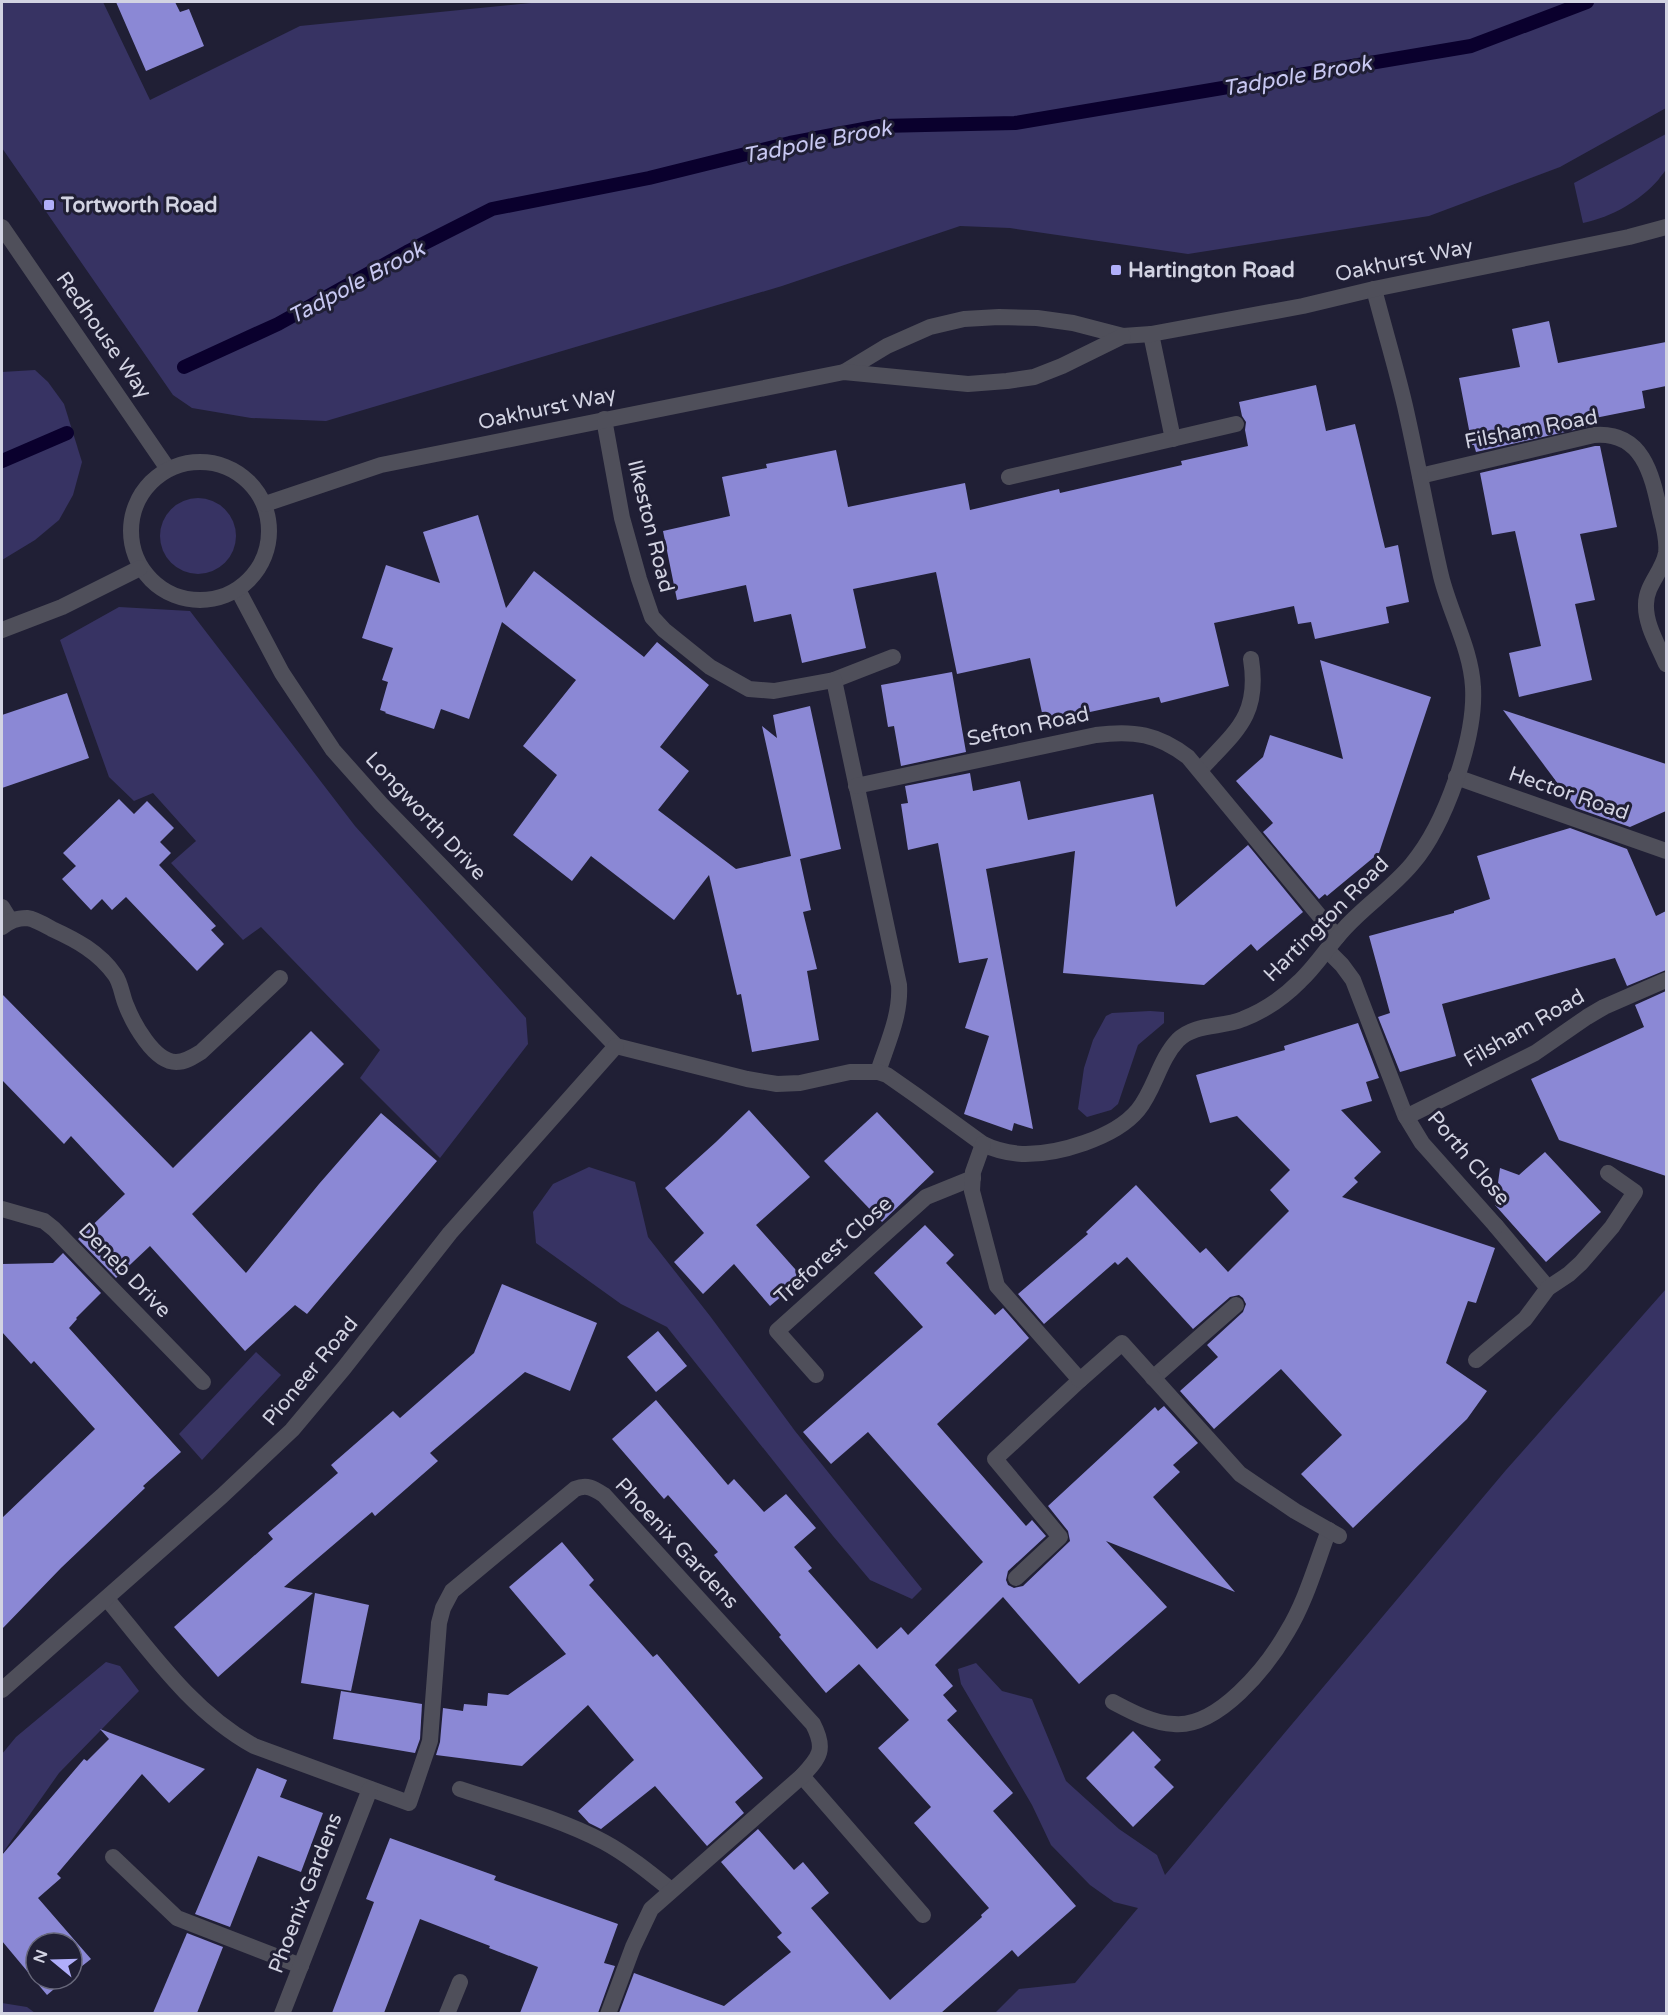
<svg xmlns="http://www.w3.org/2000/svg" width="1668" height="2015" viewBox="0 0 1668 2015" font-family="'Varela Round',sans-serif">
	<rect width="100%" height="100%" fill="#201f35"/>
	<!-- green -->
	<g fill="#373363">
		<path d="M2,2H103L150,100L300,26L531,3L533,2H1666V108L1560,167L1429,216L1188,254L1010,228L960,226L782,286L326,421L251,418L192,408L173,395L2,148Z"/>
		<path d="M1666,134C1667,145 1668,157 1666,167C1666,172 1661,175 1659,179C1640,201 1612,217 1583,223L1574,183Z"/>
		<path d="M35,370L48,382L64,404L82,462L73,495L59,520L35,540L2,560V372Z"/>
		<circle cx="198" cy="536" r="38"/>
		<path d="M119,607L190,611L355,826L526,1018L528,1044L440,1158L360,1078L380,1050L261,927L243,940L171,863L196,841L153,793L134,801L109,777L60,640Z"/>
		<path d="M1150,1011L1164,1012V1023L1138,1045L1118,1104L1111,1110L1087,1117L1078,1109L1084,1068L1093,1040L1106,1016L1112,1013Z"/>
		<path d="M589,1167L635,1182L648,1237L710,1316L795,1431L922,1589L912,1599L870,1580L833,1536L667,1327L621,1304L536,1243L533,1212L553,1184Z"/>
		<path d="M1666,1289V2013H995L1019,1989L1075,1983L1138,1908L1114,1902L1090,1885L1051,1845L1032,1805L961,1684L958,1669L976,1663L1002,1691L1032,1699L1066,1781L1119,1829L1157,1855L1165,1875L1506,1470Z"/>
		<path d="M256,1352L281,1375L202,1460L179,1434Z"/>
		<path d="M106,1662L120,1666L139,1691L59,1773L2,1854V1754L16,1737Z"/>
		<path d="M2,2003L27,2007L35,2013H2Z"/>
	</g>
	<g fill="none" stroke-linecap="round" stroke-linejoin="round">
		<!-- stream -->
		<g stroke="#0a002d" stroke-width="14">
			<path d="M184,367L278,324L407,252L492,209L649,178L790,143L880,126L1015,123L1471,46L1587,2"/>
			<path d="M2,461L67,433"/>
		</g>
	</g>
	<!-- building -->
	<g fill="#8b88d5">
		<path d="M116,2H175L180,12L189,9L204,46L146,71Z"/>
		<path d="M1549,321L1558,363L1666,342V386L1642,391L1645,408L1595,418L1596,425L1476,452L1474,445H1472L1459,378L1520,367L1512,329Z"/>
		<path d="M1316,385L1326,431L1355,424L1385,548L1398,545L1409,602L1386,607L1389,623L1315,639L1311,622L1298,624L1294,606L1214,623L1229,686L1161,703L1159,697L1044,722L1030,658L957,674L936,572L853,589L866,648L802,663L791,614L754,622L746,585L677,600L663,531L730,516L722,477L767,468L766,464L836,450L848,507L965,483L970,510L1059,489L1060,493L1182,465L1181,461L1248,446L1245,430L1246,422L1242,416L1239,402Z"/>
		<path d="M1595,446H1600L1617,527L1580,534L1595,600L1575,604L1592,680L1519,697L1509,653L1541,646L1515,531L1492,535L1480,473Z"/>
		<path d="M478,515L506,608L534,571L644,657L657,642L709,685L660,747L689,771L658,810L736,869L791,856L762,726L777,738L773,715L810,706L841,849L800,859L811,910L803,912L817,969L807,971L819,1040L752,1052L741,994L737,995L709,875L674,920L591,856L572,881L513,835L557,775L523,746L576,680L502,622L469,719L441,709L434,729L385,713L386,712L380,710L388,682L382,680L393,648L362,638L386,565L440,583L423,532Z"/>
		<path d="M1320,660L1431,697L1379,853L1327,896L1325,894L1319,899L1263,832L1273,823L1236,781L1263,757L1270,735L1343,759Z"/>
		<path d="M952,672L966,752L901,766L894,726L888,727L881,685Z"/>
		<path d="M67,693L89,758L2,788V715Z"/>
		<path d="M1503,710L1666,764V811L1630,827L1576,808Z"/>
		<path d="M970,773L973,791L1020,781L1028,820L1153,794L1176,907L1248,845L1303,912L1257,951L1251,944L1204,985L1063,973L1075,851L986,869L1033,1129L1014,1123L1012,1131L964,1114L989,1036L965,1028L988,958L959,963L938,843L908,850L901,804L908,803L905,786Z"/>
		<path d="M119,799L134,814L147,801L174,828L160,842L171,853L159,865L216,926L211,930L224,944L197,971L126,897L112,910L102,899L91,910L62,879L76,866L63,853Z"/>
		<path d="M1570,828L1627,849L1656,916L1666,911V970L1627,986L1615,958L1442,1004L1456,1056L1400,1072L1378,1017L1390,1013L1369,936L1454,913V911L1490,899L1477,856Z"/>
		<path d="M1666,991V1176L1559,1140L1531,1079L1644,1027L1635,1005Z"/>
		<path d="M2,994L173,1168L311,1031L344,1064L192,1214L246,1273L319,1184L381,1113L437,1161L307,1314L295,1305L245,1351L150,1246L116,1278L78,1239L125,1194L71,1136L64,1144L2,1080Z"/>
		<path d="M1358,1023L1379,1078L1366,1082L1372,1101L1341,1110L1381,1152L1354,1178L1358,1182L1342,1197L1495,1248L1476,1303L1468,1301L1446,1363L1487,1391L1467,1419L1353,1528L1301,1474L1342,1435L1281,1369L1214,1429L1180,1391L1218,1357L1207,1345L1243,1312L1246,1304L1243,1298L1239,1295L1230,1297L1193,1329L1127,1257L1118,1265L1115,1262L1044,1324L1018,1294L1088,1234L1086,1232L1136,1185L1200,1253L1206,1248L1228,1272L1289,1211L1270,1190L1290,1170L1237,1116L1210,1123L1196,1075L1285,1050L1284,1046Z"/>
		<path d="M749,1110L810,1177L756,1225L803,1278L770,1306L734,1264L703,1294L674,1262L704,1233L665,1188L716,1142Z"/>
		<path d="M877,1112L934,1172L882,1222L824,1161Z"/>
		<path d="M1545,1152L1601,1212L1546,1262L1495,1205L1500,1168L1519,1175Z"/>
		<path d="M925,1225L954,1255L946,1263L995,1315L1003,1308L1029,1338L937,1424L1026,1526L1032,1520L1046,1536L1008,1571L1006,1580L1008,1585L1014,1588L1023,1586L1070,1541L1068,1531L1048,1506L1155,1407L1158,1411L1164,1406L1198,1443L1173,1465L1180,1472L1153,1497L1235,1592L1106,1541L1167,1607L1079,1684L1003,1597L935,1665L953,1686L943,1695L957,1711L947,1720L1013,1793L993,1811L1076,1906L1018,1957L1012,1950L941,2013H619L634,1973L724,2006L791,1952L777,1937L782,1933L721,1862L758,1829L794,1870L803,1862L829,1893L811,1908L890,2000L982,1917L981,1915L989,1908L914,1823L931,1807L878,1748L909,1720L859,1664L826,1693L779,1637L781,1635L714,1555L718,1552L668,1495L664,1499L612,1439L656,1400L728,1485L734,1479L764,1512L786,1494L816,1528L794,1547L812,1568L808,1571L877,1649L901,1627L908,1635L983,1562L868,1432L831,1464L803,1432L923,1327L874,1273Z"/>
		<path d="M63,1253L101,1293L76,1318L77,1319L69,1328L181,1452L143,1486L145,1488L61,1568L2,1629V1518L95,1429L34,1361L31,1364L2,1332V1264L53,1263Z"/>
		<path d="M502,1284L597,1323L570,1391L525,1372L430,1453L438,1461L375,1516L372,1512L284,1587L313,1593L218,1677L174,1627L273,1539L268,1533L338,1473L331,1465L393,1411L400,1418L474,1353Z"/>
		<path d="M658,1331L687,1366L656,1392L627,1357Z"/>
		<path d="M562,1542L594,1580L589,1585L653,1657L657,1654L763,1778L735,1802L744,1813L707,1846L655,1786L601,1829L589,1823L578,1811L634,1760L588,1705L522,1766L436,1755L440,1742L443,1708L463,1711L464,1704L487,1706L488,1693L508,1695L566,1654L509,1587Z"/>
		<path d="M315,1593L369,1605L351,1691L301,1683Z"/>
		<path d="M341,1691L422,1704L420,1739L415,1753L333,1739Z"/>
		<path d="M100,1729L205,1769L169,1803L142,1774L57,1874L61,1878L38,1898L91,1959L72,1974V1943H36V1979H66L47,1995L2,1941V1855L84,1759L87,1761L109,1739Z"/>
		<path d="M1133,1731L1161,1760L1154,1767L1174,1787L1133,1827L1086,1778Z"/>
		<path d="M257,1768L287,1780L280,1797L323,1813L301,1872L258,1856L230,1927L195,1914Z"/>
		<path d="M390,1838L496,1876L494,1880L618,1924L604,1963L615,1966L598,2013H520L538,1967L489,1948L490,1946L420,1919L384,2013H332L374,1902L366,1899Z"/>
		<path d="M187,1933L223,1947L197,2013H153Z"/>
	</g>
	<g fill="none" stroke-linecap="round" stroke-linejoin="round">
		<!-- service -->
		<g stroke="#4f4f5a" stroke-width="16">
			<path d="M1151,334L1173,439"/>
			<path d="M1009,477L1236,424"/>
			<path d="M834,680L893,657"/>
			<path d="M2,907L10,920"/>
			<path d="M2,927C10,921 16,918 27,918C35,919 45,925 52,929C76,940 99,952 115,975C121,983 122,996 126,1005C133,1023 154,1062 176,1062C185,1062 193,1057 201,1052L280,978"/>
			<path d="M2,1209L44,1221L54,1229L203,1382"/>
			<path d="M1496,1226L1548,1288"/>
			<path d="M1476,1360L1525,1319L1548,1288L1569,1274L1581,1263L1612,1227L1635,1192L1608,1173"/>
			<path d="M816,1375L777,1331L926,1197L973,1178"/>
			<path d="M1153,1378L1236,1305"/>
			<path d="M1016,1578L1060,1537L995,1459L1080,1380"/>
			<path d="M1113,1702C1132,1712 1152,1723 1174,1724C1218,1728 1267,1667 1287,1632C1306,1601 1316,1564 1329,1530"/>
			<path d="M802,1776L923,1915"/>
			<path d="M460,1789C508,1805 558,1818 604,1842C628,1855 650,1873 671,1890"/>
			<path d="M113,1857L177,1918L301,1966"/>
			<path d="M447,2014L460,1982"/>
		</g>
		<!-- minor -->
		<g stroke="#4f4f5a" stroke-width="16">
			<path d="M2,227L168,469"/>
			<path d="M604,419L622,518L639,579L652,617L664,630L710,667L749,689L774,691L834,680L899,985C901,1015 887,1044 878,1072"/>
			<path d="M1420,476L1594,435C1643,431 1652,475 1660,512C1663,525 1668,539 1666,553C1663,571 1646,585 1646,604C1645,624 1658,645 1666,664"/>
			<path d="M238,590L282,673L333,750L381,804L616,1046"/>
			<path d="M1200,770C1236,731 1260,716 1251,659"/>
			<path d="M1456,777L1666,851"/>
			<path d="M856,786L1096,735C1134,730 1158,734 1188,757L1337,937"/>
			<path d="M1327,950L1342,965L1353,980L1405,1115L1422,1143L1496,1226"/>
			<path d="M616,1046L747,1079L777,1084L800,1083L850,1072H878L887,1075L917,1096L983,1144C995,1150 1008,1153 1022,1154C1057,1155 1115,1138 1138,1110C1155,1089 1159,1060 1178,1040C1195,1023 1222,1028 1243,1019C1264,1011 1284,997 1300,981C1317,965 1329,945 1345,928C1366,905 1392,888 1412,864C1445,825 1476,738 1473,687C1471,649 1450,613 1441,576C1428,520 1418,463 1405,406C1396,367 1384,328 1374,289"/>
			<path d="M1406,1117L1535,1053L1587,1017L1604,1007L1666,980"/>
			<path d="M983,1144L973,1172L972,1191L997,1286L1080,1380L1122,1343L1240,1474L1295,1511L1339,1536"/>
			<path d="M107,1599C151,1652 192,1712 254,1746L409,1803L430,1741L439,1623L443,1608L452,1591L575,1489C587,1484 593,1488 604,1495L813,1724C826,1749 820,1757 802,1776L651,1909L633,1947L608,2014"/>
			<path d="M2,1690L222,1496L292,1430L344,1368L450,1233L616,1046"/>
			<path d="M282,2014L370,1789"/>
		</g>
		<!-- tertiary -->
		<g stroke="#4f4f5a" stroke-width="16">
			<path d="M844,372L887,346L930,327L964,319L999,317L1037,318L1073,323L1123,336L1151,334L1303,306L1374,289L1629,237L1666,227"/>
			<circle cx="200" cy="531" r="69"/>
			<path d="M265,504L381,465L844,372L968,384L1007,381L1034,377L1062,366L1123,336"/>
			<path d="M2,630L62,607L140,568"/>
		</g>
	</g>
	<!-- markers -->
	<g fill="#b0aefa" stroke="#201f35" stroke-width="2">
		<rect x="43" y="199" width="12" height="12" rx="3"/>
		<rect x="1110" y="264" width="12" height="12" rx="3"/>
	</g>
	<g text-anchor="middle" stroke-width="6" stroke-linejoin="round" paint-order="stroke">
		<!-- poi labels -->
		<g font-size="21" font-weight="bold" fill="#d2d3e2" stroke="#201f35" text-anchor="start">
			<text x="61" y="212">Tortworth Road</text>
			<text x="1128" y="277">Hartington Road</text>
		</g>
		<!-- street labels -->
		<g font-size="21" fill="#d2d3e2" stroke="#201f35">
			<text transform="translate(1404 260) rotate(-12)" y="7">Oakhurst Way</text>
			<text transform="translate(104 335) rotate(55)" y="7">Redhouse Way</text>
			<text transform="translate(547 408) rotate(-12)" y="7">Oakhurst Way</text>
			<text transform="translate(1531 429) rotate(-11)" y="7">Filsham Road</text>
			<text transform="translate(651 526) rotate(76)" y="7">Ilkeston Road</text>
			<text transform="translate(1028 726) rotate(-12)" y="7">Sefton Road</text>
			<text transform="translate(1569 793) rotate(19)" y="7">Hector Road</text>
			<text transform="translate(426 816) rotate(47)" y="7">Longworth Drive</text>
			<text transform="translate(1326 919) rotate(-45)" y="7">Hartington Road</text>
			<text transform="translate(1524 1028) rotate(-30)" y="7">Filsham Road</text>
			<text transform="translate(1469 1158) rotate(50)" y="7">Porth Close</text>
			<text transform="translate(833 1250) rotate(-42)" y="7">Treforest Close</text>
			<text transform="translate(125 1270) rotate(46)" y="7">Deneb Drive</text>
			<text transform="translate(310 1371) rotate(-50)" y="7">Pioneer Road</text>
			<text transform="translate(677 1543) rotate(47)" y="7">Phoenix Gardens</text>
			<text transform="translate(305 1893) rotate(-69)" y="7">Phoenix Gardens</text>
		</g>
		<!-- water labels -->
		<g font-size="22" font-style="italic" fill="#c8c8f2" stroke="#201f35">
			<text transform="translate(1297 75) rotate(-10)" y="8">Tadpole Brook</text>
			<text transform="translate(817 141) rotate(-11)" y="8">Tadpole Brook</text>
			<text transform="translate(356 282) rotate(-28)" y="8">Tadpole Brook</text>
		</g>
	</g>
	<!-- border -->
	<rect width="1668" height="2015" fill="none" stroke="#d2d3e2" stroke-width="6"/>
	<!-- north arrow -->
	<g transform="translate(54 1961) rotate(289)"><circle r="28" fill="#201f35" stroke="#67677a" stroke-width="1.5"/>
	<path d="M0-4.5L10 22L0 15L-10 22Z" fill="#b0aefa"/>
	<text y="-9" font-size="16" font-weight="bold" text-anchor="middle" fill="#d2d3e2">N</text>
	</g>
</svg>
